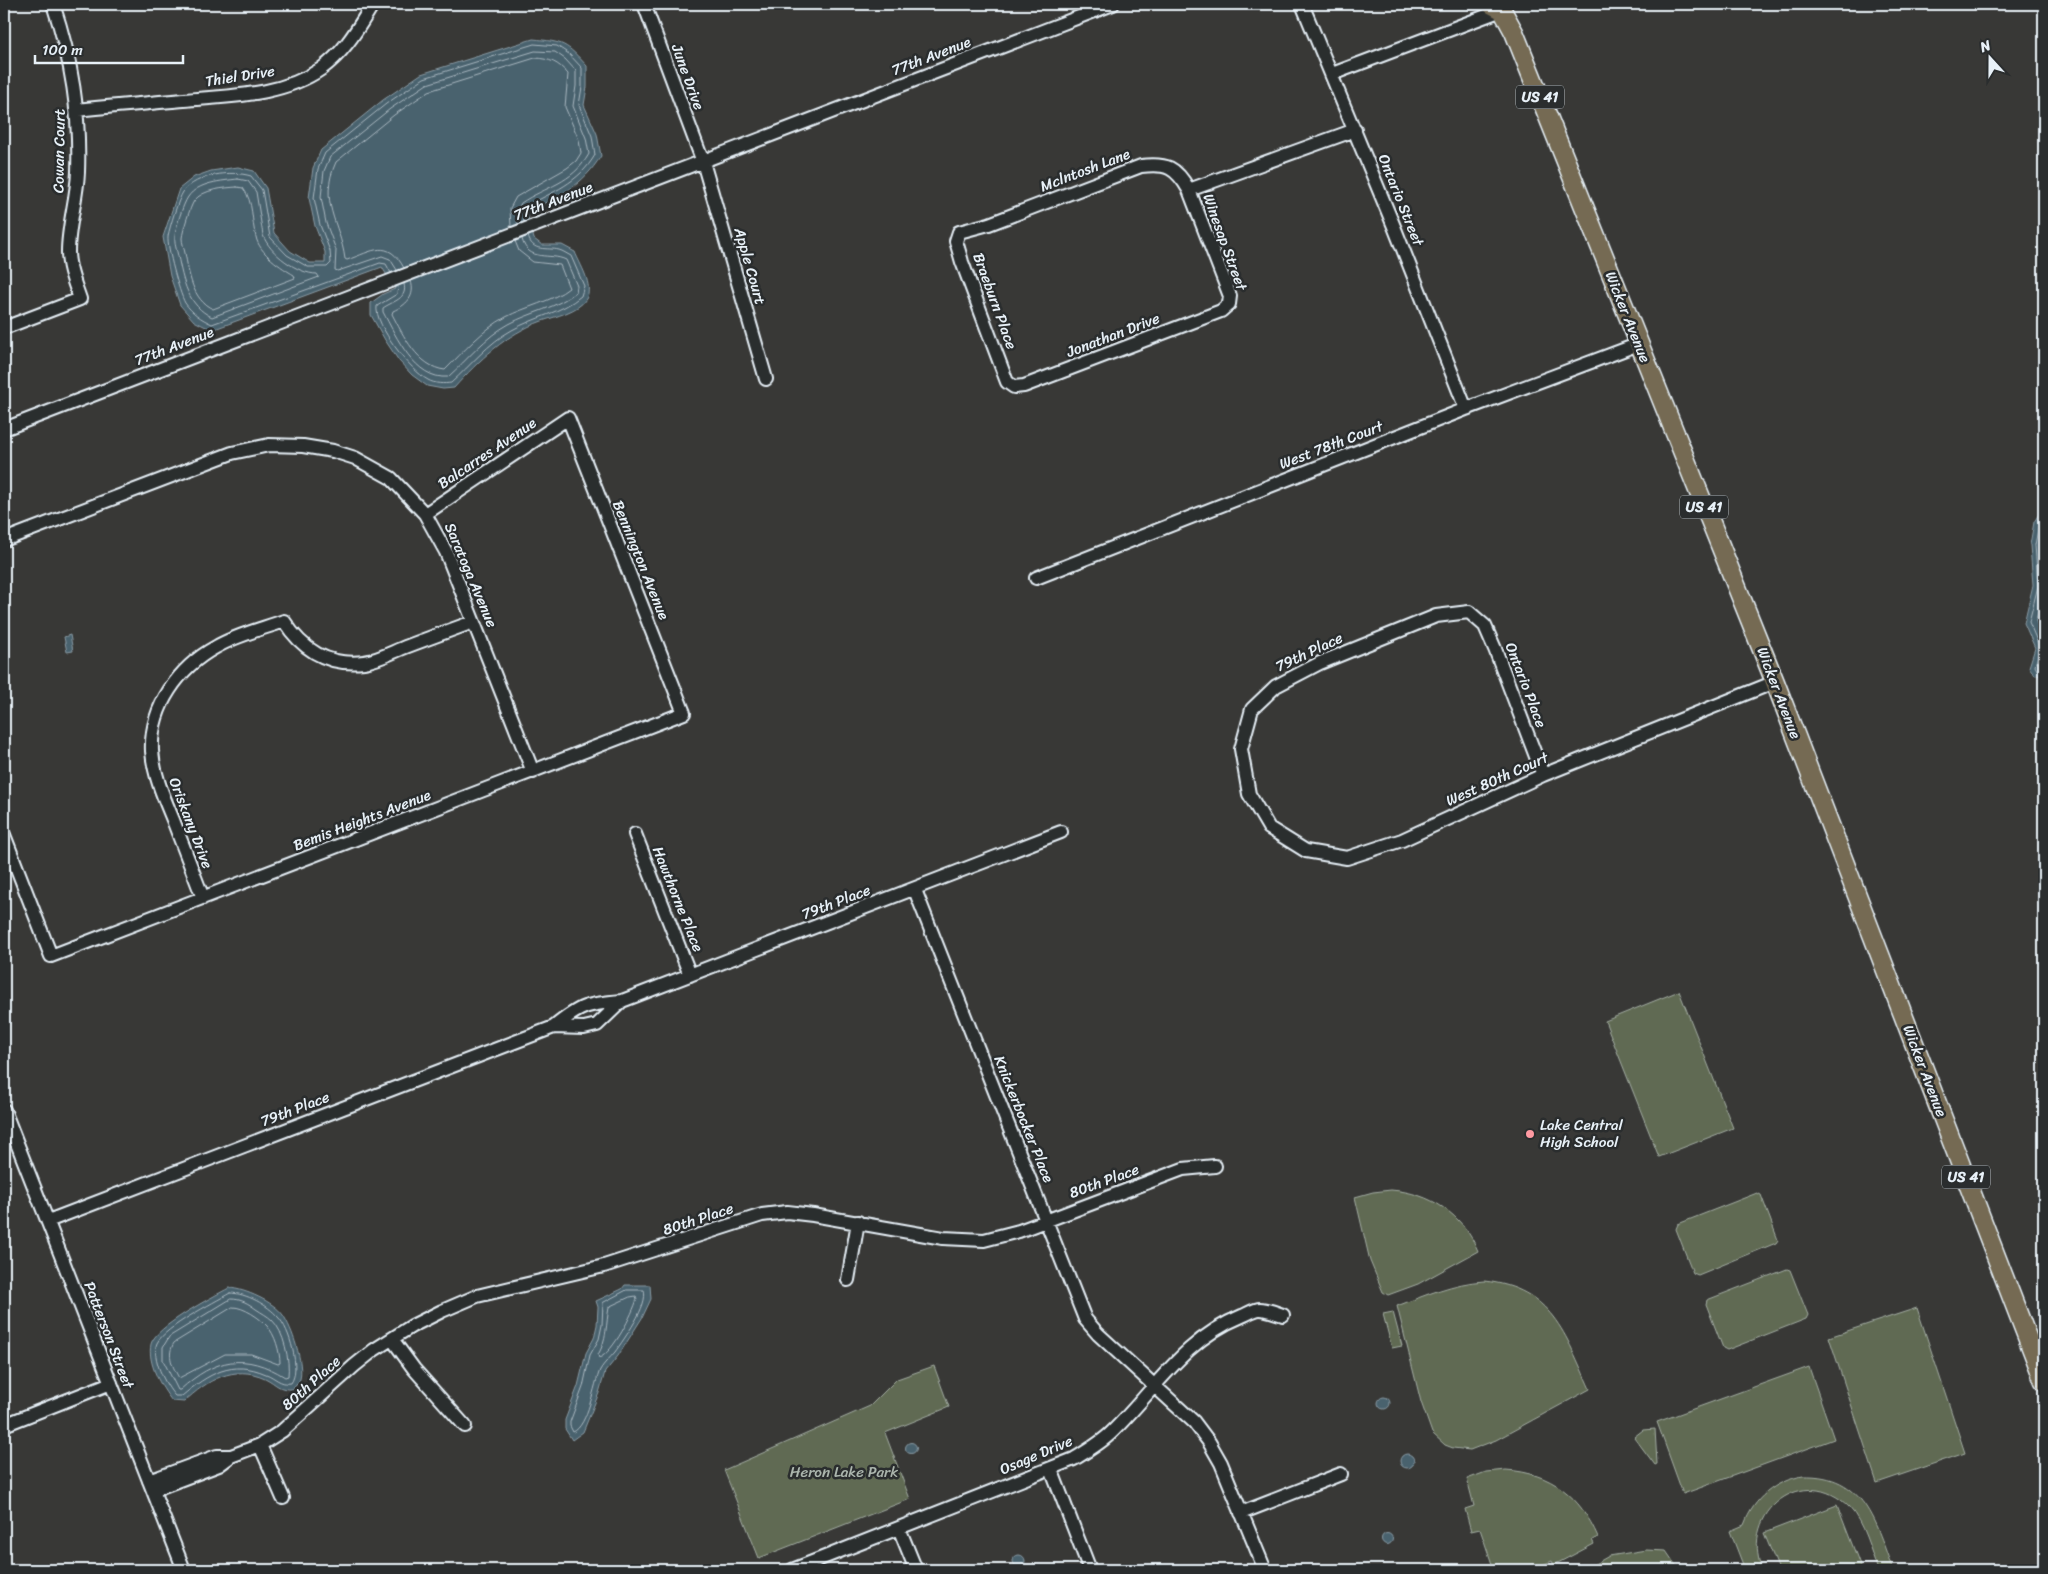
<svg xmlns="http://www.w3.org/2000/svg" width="2048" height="1574" font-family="Sriracha,sans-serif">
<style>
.green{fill:#616b52;stroke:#a4aea5}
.water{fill:#4a626e;stroke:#899ba5}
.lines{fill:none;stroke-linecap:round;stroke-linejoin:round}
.shore{stroke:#a9b8c1;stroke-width:1}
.minor-casing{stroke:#e8f1f8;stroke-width:16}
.highway-casing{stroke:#e8f1f8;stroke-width:21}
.minor{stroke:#2a2d2e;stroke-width:12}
.highway{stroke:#746b52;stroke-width:18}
.poi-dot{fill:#ff9aa2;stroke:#2a2d2e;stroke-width:2}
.labels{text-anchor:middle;stroke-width:5;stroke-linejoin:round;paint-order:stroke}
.shield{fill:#2a2d2e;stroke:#afb6bb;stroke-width:1}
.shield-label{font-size:14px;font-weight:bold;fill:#e8f1f8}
.street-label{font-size:15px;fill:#e8f1f8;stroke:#2a2d2e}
.poi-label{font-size:15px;fill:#e8f1f8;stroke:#2a2d2e;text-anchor:start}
.park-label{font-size:15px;fill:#abb5ad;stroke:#2a2d2e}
</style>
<rect width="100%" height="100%" fill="#383836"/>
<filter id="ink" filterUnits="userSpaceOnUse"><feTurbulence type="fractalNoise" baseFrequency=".02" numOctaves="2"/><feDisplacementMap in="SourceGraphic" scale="10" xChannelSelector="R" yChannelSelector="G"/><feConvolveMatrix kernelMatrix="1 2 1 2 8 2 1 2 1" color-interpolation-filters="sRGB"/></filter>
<g filter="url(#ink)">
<path class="green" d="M1679,991l54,137 -74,29 -54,-136z
M1391,1190c39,3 72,24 87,61l-60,33 -30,11 -5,-3 -13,-31 -15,-64 18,-5z
M1757,1193l4,2 17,45 -2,3 -78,32 -5,-2 -17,-44 2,-5z
M1787,1269l3,1 18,45 -2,4 -79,31 -4,-2 -17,-44 1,-4z
M1484,1281c68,7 81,53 106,108l-94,51 -26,10 -17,-2 -8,-3 -13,-12 -11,-31 -24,-96c29,-11 56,-23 87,-25z
M1917,1308l48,145 -88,30 -48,-146z
M1393,1312l9,34 -10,2 -9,-34z
M934,1366l15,41 -64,26 25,66 -151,59 -35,-88 146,-64 27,-27z
M1809,1367l25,72 -151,55 -26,-72z
M1655,1429l2,35 -2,1 -21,-28 9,-7z
M1506,1470c46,3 74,26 92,67l-6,3 2,4 -40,21 -2,-4 -22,9h-36l-14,-41 -9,2 -6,-22 9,-3 -7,-27 19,-7z
M1803,1476c62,-2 72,47 90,94h-15c-8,-20 -14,-47 -29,-63 -44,-45 -110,4 -87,63h-17l-15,-39 14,-6c10,-27 31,-44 59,-49z
M1837,1505l25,65h-83l-15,-37z
M1646,1550l20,1 13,19h-95l25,-14z"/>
<path class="water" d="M533,39c31,3 33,4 54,27v21l-3,18 13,29 4,22c-19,30 -41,41 -73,55v6l6,22 8,6h20l13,7c5,13 19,33 11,47 -7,12 -32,18 -44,22 -36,13 -63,39 -88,67l-11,1 -16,-3 -15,-11 -13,-14 -14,-21 -14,-25v-12l12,-9 12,-5 -13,-22 -170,63 -18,-9 -14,-16 -10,-29 -7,-39 16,-48 15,-12 17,-6 27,-4 16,4 12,17 8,45 16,18 20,12h15v-11l-10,-26 -6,-28 4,-30 8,-18 62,-50 38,-26z
M2044,506v168l-9,1 -6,-8 6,-19 -11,-25 9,-38 -3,-40 4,-23z
M70,635l3,16 -6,1 -3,-15z
M625,1285h25l1,14 -9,19 -24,38 -13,16 -6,21 -16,39 -11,8 -7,-11v-9l13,-34 8,-33 8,-15 3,-13 1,-18 -2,-6 26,-12z
M229,1288c16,1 45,14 54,27 9,13 21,48 17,64 -1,3 -5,7 -7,10 -15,1 -16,-5 -28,-11 -31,-14 -58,2 -81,24l-12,-1c-11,-14 -25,-38 -21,-57 4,-17 61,-47 78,-56z
M1378 1403a6 6 0 1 1 12 0a6 6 0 1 1-12 0Z
M905.5 1448a5.5 5.5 0 1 1 11 0a5.5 5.5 0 1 1-11 0Z
M1400 1461a7 7 0 1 1 14 0a7 7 0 1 1-14 0Z
M1381.5 1539a5.5 5.5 0 1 1 11 0a5.5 5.5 0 1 1-11 0Z
M1013 1561a6 6 0 1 1 12 0a6 6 0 1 1-12 0Z"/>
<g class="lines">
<path class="shore" d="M238,179l10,2 8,11 7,43c6,18 35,39 54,39l2,3 -107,40c-24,-11 -29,-36 -34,-61 -1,-5 -4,-13 -3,-19 0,-8 8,-33 13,-40 10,-15 34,-16 50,-18z
M237,187l6,1c11,14 8,33 13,49 3,16 26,31 38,38l1,3 -82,31c-21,-9 -24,-36 -28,-56 -1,-5 -3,-11 -3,-15 1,-8 8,-31 12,-37 9,-12 30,-13 43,-14z
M404,268c-16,-30 -31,-17 -57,-8l-2,-1c-5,-37 -27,-57 -9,-97l58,-47 35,-24 106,-33c15,1 23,4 33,16l-3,33 14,33 2,13 -5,8 -9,7 -51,29 -6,11 1,19
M397,270l-7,-11 -8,-3 -44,15 -3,-1 1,-20 -10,-27 -5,-26 3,-26 6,-14 60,-48 37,-25 108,-33 20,1 10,7 11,12v15l-3,20 13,32 3,16c-17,30 -43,32 -68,49l-4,8 1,13
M391,273l-5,-9 -6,-1 -168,61c-11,-5 -20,-11 -27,-21 -6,-11 -18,-55 -17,-67 2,-10 10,-36 15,-44 14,-18 48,-22 68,-16l11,14 8,47 17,18 21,12h19l4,-4 -1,-12 -10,-26 -6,-27 4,-29 7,-16 61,-49 38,-26 110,-34 23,2 12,8 13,14v19l-3,18 13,31 3,19c-16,28 -43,37 -70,52l-2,4 1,11
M411,281c5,16 -5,24 -18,30l-1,3c11,21 26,53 53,56 19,-19 37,-40 61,-53 19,-10 47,-16 63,-29l-9,-23 -27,-3 -14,-11 -4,-10
M404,284c4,15 -11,17 -21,24v4c13,24 32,68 65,65 20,-18 37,-40 61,-53 22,-12 48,-16 67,-32l1,-6 -11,-26c-16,-8 -38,3 -44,-21
M398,286l-1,8 -20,12c-3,19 34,65 51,74 7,4 16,4 23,3 20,-18 37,-40 61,-53 23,-13 49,-17 69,-34l3,-10 -13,-30c-4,-2 -8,-5 -12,-6 -12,-3 -27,3 -31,-14
M2044,515l-5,9 -4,21 3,41 -9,36 11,26 -5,18 2,4 7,-1
M2044,530l-2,16 2,40 -8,35 8,20
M627,1290h17c5,15 -20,49 -29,62 -5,6 -11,11 -15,18 -6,14 -12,56 -27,62l-3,-6v-4l13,-35 7,-32 9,-16 3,-14 1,-22z
M230,1293c16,0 38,12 48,24 12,12 23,53 13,66 -11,2 -16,-6 -25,-9 -34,-15 -58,0 -84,22h-7c-10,-11 -24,-39 -18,-53 8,-16 56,-40 73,-50z
M630,1297l6,-1 1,3c-4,14 -24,54 -38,59l-1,-3c9,-16 8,-30 11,-48z
M231,1299c10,0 17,4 25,10 6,4 12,7 16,11 12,11 18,41 16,56l-3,1c-40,-25 -70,-19 -105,13h-2l-15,-30v-13l6,-10z
M233,1307c11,0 27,11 34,19 8,8 13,26 13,37l-2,1 -27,-10h-26l-46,24c-6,-11 -13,-23 -5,-35z"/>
<defs>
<path id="minor" d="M644,4l59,158 63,217
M1302,4l93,225 71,180
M1332,74l170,-64
M77,110c36,-4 72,-7 107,-10 45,-4 98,-4 137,-31 24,-17 37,-41 52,-65
M1189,190l41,106 -1,8 -8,7 -197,75 -10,1 -7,-5 -45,-120 -6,-21 3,-9 30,-8 152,-58c26,-3 35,1 48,24l166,-60
M4,328l76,-29c-5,-15 -12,-31 -12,-47 0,-27 9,-53 10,-80 2,-59 -6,-111 -25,-168
M4,429l1109,-425
M4,540l228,-87 37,-8 34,1 30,5 22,7 36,20 34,36 21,38 87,220
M1036,578l430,-169 173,-65
M1543,775l-48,-126 -10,-23 -16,-14 -33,4 -116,47 -44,23 -24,23 -11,40 8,45 20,34 37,23 41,7 55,-18 141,-65 232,-93
M635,834l55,141
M4,835l47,121 633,-243 -116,-295 -143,96
M915,890l170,429 13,15 96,88 15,20 12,21 44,107
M203,898c-10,-26 -20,-52 -30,-78 -9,-22 -19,-44 -21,-69 -2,-44 27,-84 64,-104 20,-12 46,-18 68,-26 19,30 44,45 80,41 15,-2 30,-11 44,-16 21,-8 43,-16 65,-24
M554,1027l30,1 13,-3 25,-24
M4,1110l180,460
M48,1221l506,-194c27,-22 33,-23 68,-26l439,-169
M848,1280l10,-58
M392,1339l22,30 51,57
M2032,1348l12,-4
M4,1425l107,-42
M260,1445l23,53
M1051,1469l39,101
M149,1481l68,-25h14
M153,1490l66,-25 12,-9 29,-11 22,-14 72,-65 20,-16 38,-24 30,-15 35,-15 127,-30 158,-51 25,-3 26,3 130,23 41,2 35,-9 164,-62 32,-3
M1241,1513l100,-39
M899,1528l17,42
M792,1570l282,-111c13,-8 27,-16 38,-27 44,-43 71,-92 130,-116 5,-2 13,-7 18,-7 7,0 16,4 23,6"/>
<path id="highway" d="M1491,4l11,6 12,22 261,650 269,699"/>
</defs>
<use href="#minor" class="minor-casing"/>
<use href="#highway" class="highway-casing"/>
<use href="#minor" class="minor"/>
<use href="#highway" class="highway"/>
</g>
</g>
<circle class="poi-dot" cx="1530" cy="1134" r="5"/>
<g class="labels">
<g class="shield">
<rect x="1516" y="85.5" width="48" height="23" rx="4"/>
<rect x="1680" y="495.5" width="48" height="23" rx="4"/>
<rect x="1942" y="1165.5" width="48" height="23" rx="4"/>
</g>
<g class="shield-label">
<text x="1540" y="102">US 41</text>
<text x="1704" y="512">US 41</text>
<text x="1966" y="1182">US 41</text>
</g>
<g class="street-label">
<text transform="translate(931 56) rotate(-21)" y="5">77th Avenue</text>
<text transform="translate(240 76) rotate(-9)" y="5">Thiel Drive</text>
<text transform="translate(688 77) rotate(70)" y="5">June Drive</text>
<text transform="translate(59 151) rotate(-89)" y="5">Cowan Court</text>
<text transform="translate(1085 170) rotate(-21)" y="5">Mclntosh Lane</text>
<text transform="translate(1401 200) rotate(68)" y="5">Ontario Street</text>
<text transform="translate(553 201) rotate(-21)" y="5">77th Avenue</text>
<text transform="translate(1225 242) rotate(70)" y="5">Winesap Street</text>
<text transform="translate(750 266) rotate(74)" y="5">Apple Court</text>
<text transform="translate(995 301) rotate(70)" y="5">Braeburn Place</text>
<text transform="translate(1628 317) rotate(68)" y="5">Wicker Avenue</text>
<text transform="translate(1113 335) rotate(-21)" y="5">Jonathan Drive</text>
<text transform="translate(174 346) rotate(-21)" y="5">77th Avenue</text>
<text transform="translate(1331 445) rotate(-21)" y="5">West 78th Court</text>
<text transform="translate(487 453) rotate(-34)" y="5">Balcarres Avenue</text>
<text transform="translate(641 560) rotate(68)" y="5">Bennington Avenue</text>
<text transform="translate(471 575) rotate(67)" y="5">Saratoga Avenue</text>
<text transform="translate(1309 652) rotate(-25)" y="5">79th Place</text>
<text transform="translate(1526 685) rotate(69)" y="5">Ontario Place</text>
<text transform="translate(1779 693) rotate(69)" y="5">Wicker Avenue</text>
<text transform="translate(1497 779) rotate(-24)" y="5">West 80th Court</text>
<text transform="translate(362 820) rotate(-21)" y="5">Bemis Heights Avenue</text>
<text transform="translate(191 823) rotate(69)" y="5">Oriskany Drive</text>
<text transform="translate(678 899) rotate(68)" y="5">Hawthorne Place</text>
<text transform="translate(836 902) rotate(-21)" y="5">79th Place</text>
<text transform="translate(1925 1071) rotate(69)" y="5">Wicker Avenue</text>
<text transform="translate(295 1109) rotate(-21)" y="5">79th Place</text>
<text transform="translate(1024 1119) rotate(68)" y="5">Knickerbocker Place</text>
<text transform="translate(1104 1181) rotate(-20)" y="5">80th Place</text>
<text transform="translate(698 1219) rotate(-18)" y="5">80th Place</text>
<text transform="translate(109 1335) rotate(69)" y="5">Patterson Street</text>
<text transform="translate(311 1383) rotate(-42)" y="5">80th Place</text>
<text transform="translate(1036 1455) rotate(-23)" y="5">Osage Drive</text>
</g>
<g class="poi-label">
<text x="1540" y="1130">Lake Central<tspan x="1540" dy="17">High School</tspan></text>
</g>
<g class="park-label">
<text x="844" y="1477">Heron Lake Park</text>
</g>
</g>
<rect width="2048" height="1574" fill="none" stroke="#2a2d2e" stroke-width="20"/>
<rect x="10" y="10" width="2028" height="1554" fill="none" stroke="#e8f1f8" stroke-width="2" filter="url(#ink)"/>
<g transform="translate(1990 58) rotate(339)" stroke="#2a2d2e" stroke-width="4" paint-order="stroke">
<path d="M0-4L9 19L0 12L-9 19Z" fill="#e8f1f8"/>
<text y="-8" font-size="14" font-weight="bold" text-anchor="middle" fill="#e8f1f8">N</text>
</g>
<path d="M35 55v8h148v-8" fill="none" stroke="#e8f1f8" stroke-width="2.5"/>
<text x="42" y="55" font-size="15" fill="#e8f1f8" stroke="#2a2d2e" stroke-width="4" paint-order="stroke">100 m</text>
</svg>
